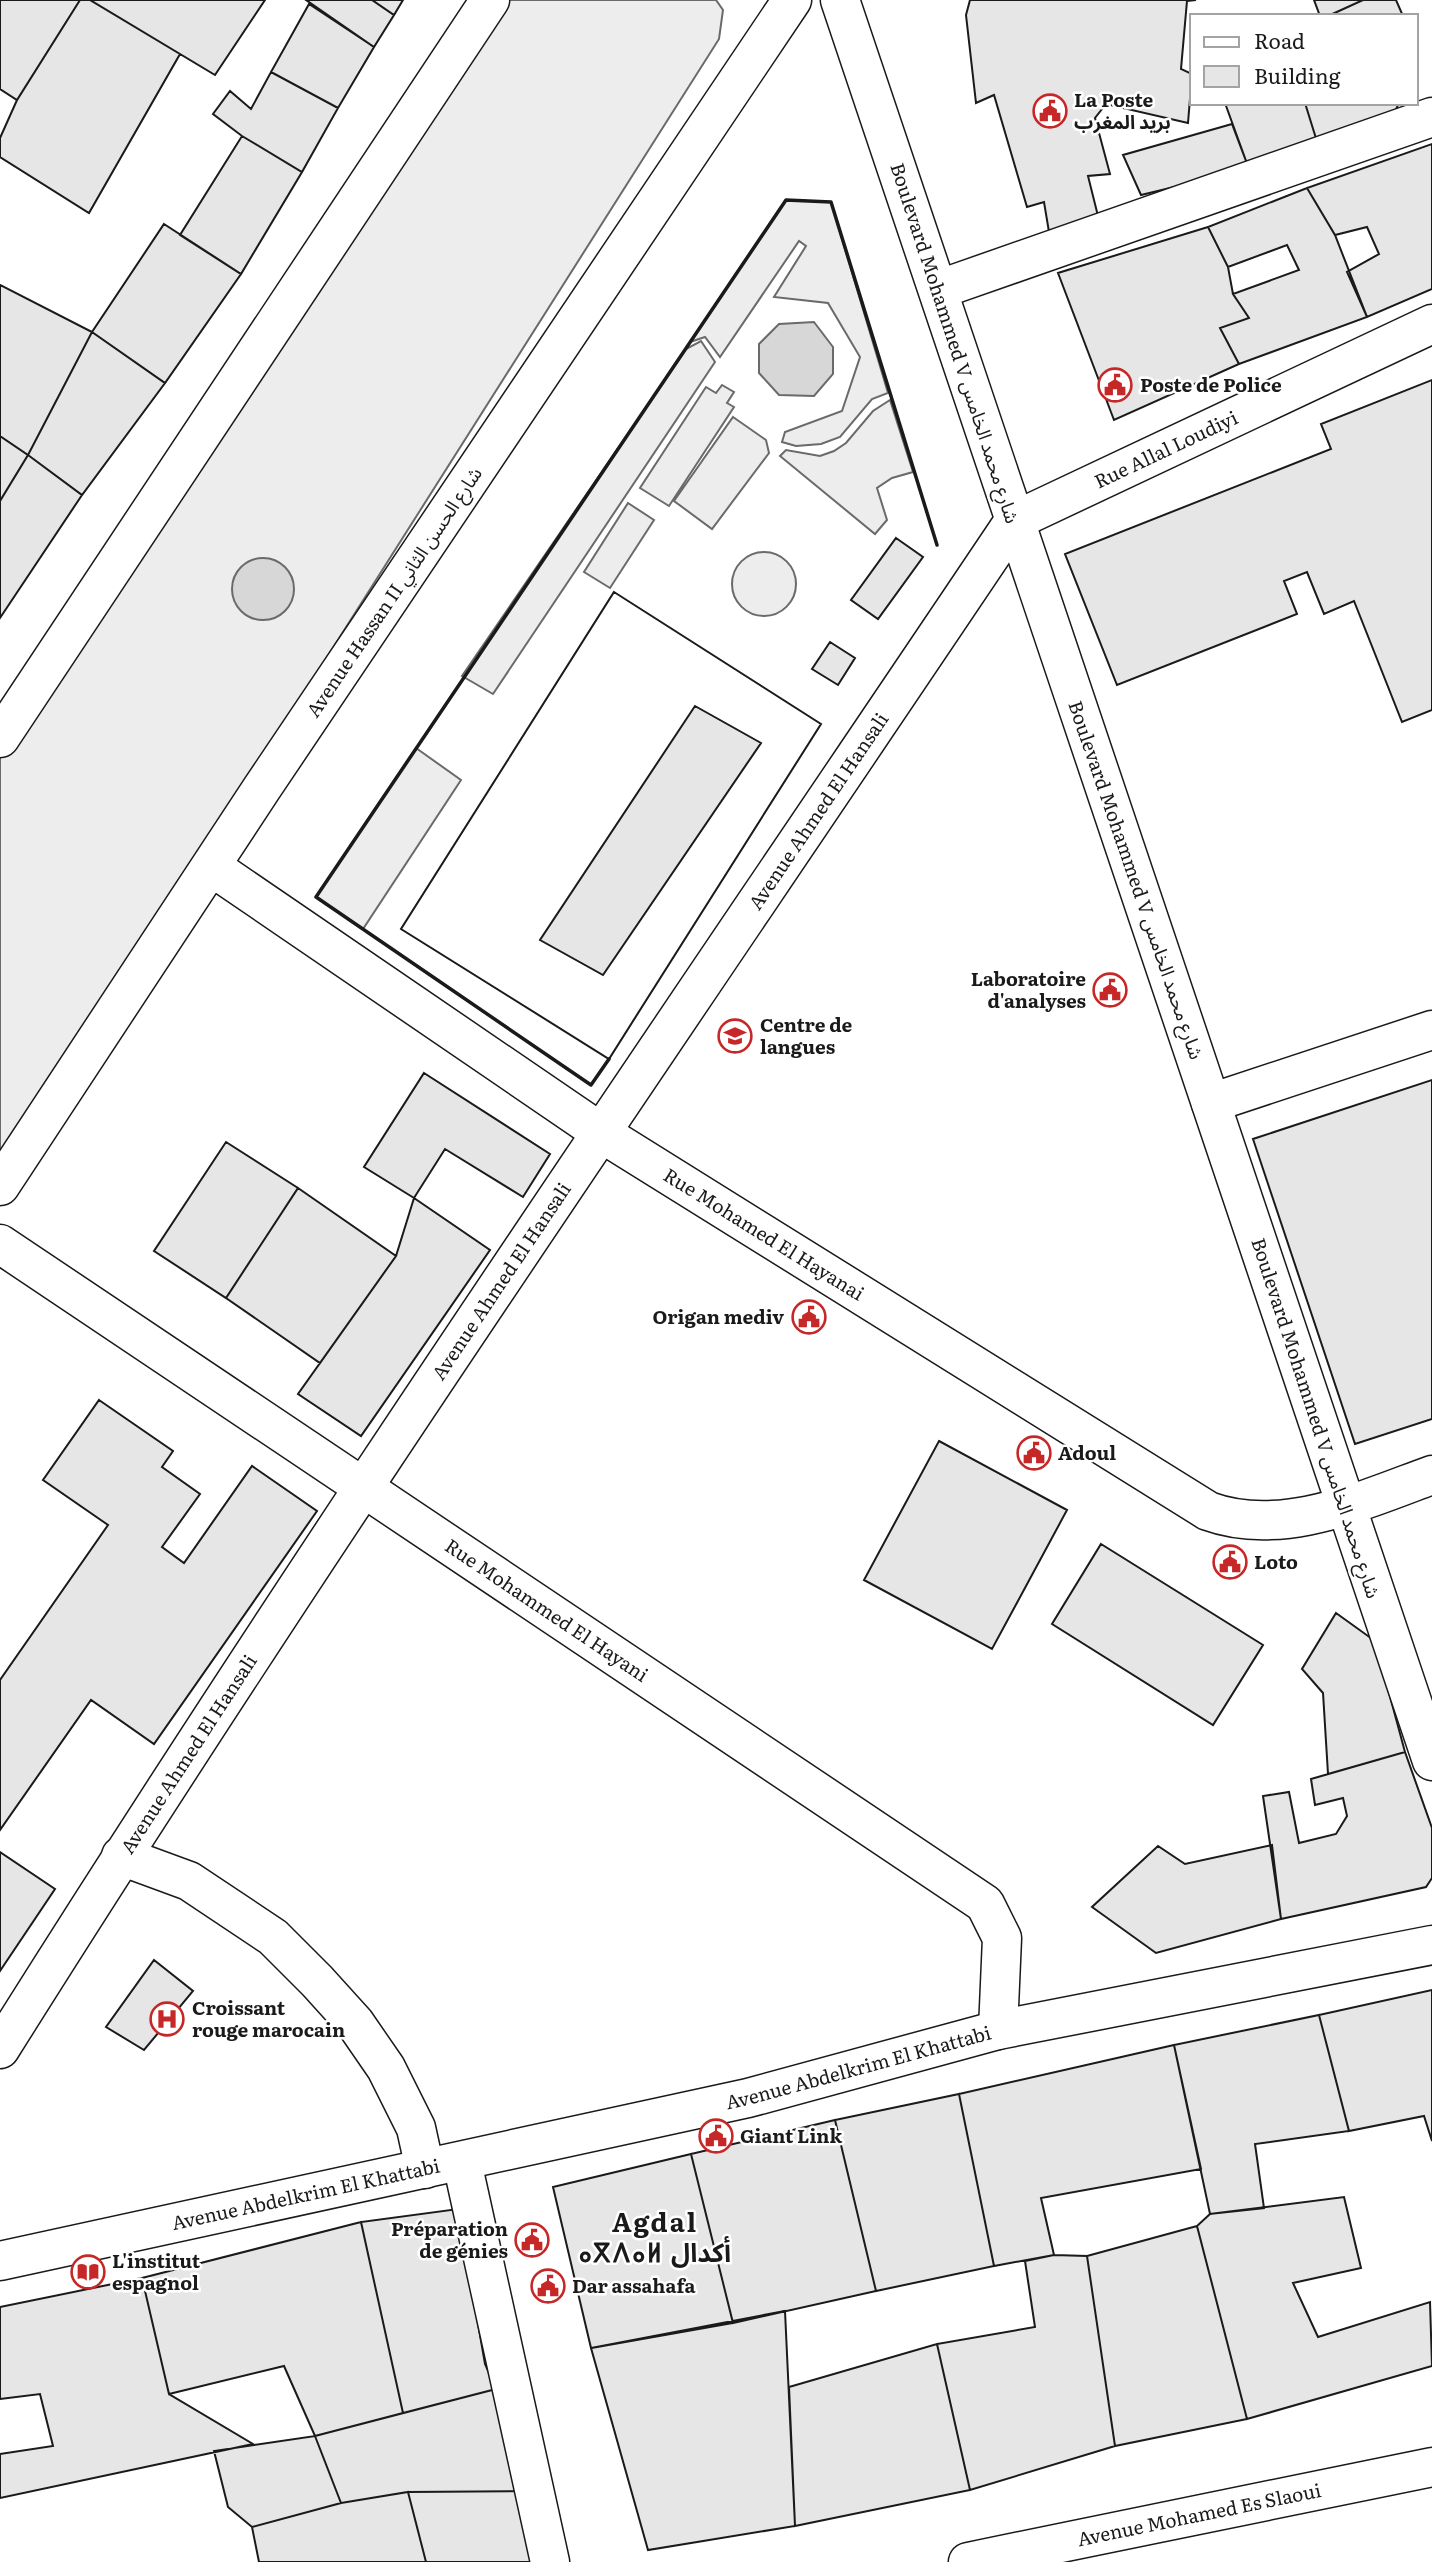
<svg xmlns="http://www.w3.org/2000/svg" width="1432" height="2562" font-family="Literata,'Noto Sans Arabic','Noto Sans Tifinagh',serif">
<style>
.built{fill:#ededed;stroke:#6a6a6a;stroke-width:2}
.water{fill:#d7d7d7;stroke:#6a6a6a;stroke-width:2}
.building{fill:#e6e6e6;stroke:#1a1a1a;stroke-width:2;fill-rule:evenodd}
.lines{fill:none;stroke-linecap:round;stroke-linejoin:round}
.minor-casing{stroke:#1a1a1a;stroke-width:41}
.major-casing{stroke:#1a1a1a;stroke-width:41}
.minor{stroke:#fff;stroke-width:38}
.major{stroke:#fff;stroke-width:38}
.wall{stroke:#1a1a1a;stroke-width:3.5}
.labels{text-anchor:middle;stroke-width:5;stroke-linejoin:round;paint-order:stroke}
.poi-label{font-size:19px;font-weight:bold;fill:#1a1a1a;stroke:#fff;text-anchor:start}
.street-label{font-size:19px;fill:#1a1a1a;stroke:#fff}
.district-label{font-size:26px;font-weight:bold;letter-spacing:2px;fill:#1a1a1a;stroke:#fff}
</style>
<rect width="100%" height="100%" fill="#fff"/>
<path class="built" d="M497,0h219l7,10 -4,29 -719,1134v-434z
M786,200l45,2 57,191 -16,6 -32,38 -19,7 -25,2 -14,-4 3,-10 57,-21 18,-54 -32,-54 -54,-6 32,-51 -7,-5 -79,116 -15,-20 -15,5z
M701,341l14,21 -222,332 -31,-18 224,-327z
M722,385l12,7 -7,11 7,4 -65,99 -29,-18 66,-101 10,6z
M890,400l23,72 -21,6 -15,10 10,32 -12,14 -95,-78 6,-6 34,6 14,-5 12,-8 27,-32z
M733,417l33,23 3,13 -57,76 -38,-28z
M628,503l26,17 -44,68 -26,-16z
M732 584a32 32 0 1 1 64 0a32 32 0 1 1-64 0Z
M416,748l45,32 -98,149 -47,-32z"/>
<path class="water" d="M814,322l19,25v27l-19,22 -35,-1 -20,-22v-29l20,-20z
M232 589a31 31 0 1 1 62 0a31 31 0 1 1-62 0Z"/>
<path class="building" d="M0,0h80l-63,100 -17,-11z
M80,0h10l90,54 -91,159 -89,-56v-19l17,-38z
M90,0h175l-50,75z
M306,0h66l22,15 -20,32z
M372,0h31l-9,15z
M970,0h226l-9,1 -6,68 11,5 -4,49 -82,-19 -11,14 15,56 -22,2 10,40 -49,16 -5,-30 -17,5 -33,-112 -18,8 -10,-88z
M1314,0h49l-35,16h-8z
M1363,0h33l7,16h-75z
M309,4l65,43 -36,61 -67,-36z
M271,72l67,36 -36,64 -60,-36 -29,-22 17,-23 21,18z
M1225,103h80l14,45 -70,21z
M1305,103h94l-7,15 -73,30z
M1232,124l17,45 -108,26 -18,-40z
M242,136l60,36 -61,102 -61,-39z
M1432,144v145l-65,28 -20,-45 32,-18 -12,-27 -32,8 -28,-47z
M1307,188l28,47 32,82 -128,47 -19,-36 29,-10 -16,-24 66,-24 -12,-25 -59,22 -20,-40z
M164,224l77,50 -76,109 -73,-51z
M1208,227l20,40 5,27 16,24 -29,10 19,36 -125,56 -56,-147z
M0,285l92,47 -64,123 -28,-19z
M92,332l73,51 -83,112 -54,-40z
M1432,380v330l-30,12 -48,-121 -30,13 -17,-42 -23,9 13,33 -180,71 -52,-131 266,-105 -10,-25z
M0,436l28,19 -28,46z
M28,455l54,40 -82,123v-117z
M896,538l27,19 -45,62 -27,-19z
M614,592l207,132 -212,335 -208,-130zM695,706l66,37 -158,232 -63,-35z
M614,592l207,132 -212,335 -208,-130z
M830,642l25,16 -17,27 -26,-16z
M424,1073l126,81 -27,43 -78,-48 -31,49 -50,-31z
M1432,1080v339l-77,25 -102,-305z
M226,1142l72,46 -72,110 -72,-47z
M298,1188l98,68 -76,107 -94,-65z
M414,1198l76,52 -129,186 -63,-42 98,-138z
M99,1400l74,51 -11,16 38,27 -38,53 22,16 68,-97 65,45 -163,233 -63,-44 -91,130v-150l108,-155 -65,-45z
M939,1441l128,69 -75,139 -128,-69z
M1101,1544l162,101 -50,80 -161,-101z
M1336,1613l39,28 30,111 -77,22 -5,-81 -21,-24z
M1405,1752l27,76v50l-6,9 -145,32 -18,-123 26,-4 10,51 37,-9 11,-18 -4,-18 -28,7 -4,-26z
M1272,1845l9,74 -125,34 -64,-46 66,-61 27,18z
M0,1852l55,37 -55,82z
M154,1960l39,31 -49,59 -38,-23z
M1432,1990v151l-8,-25 -75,15 -30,-116z
M1319,2015l30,116 -94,13 9,64 -54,6 -36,-169z
M1174,2045l27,124 -160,29 13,57 -60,11 -35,-172z
M959,2094l35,172 -118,25 -41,-171z
M835,2120l41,171 -143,32 -42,-169z
M691,2154l42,169 -142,25 -38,-161z
M1344,2197l17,71 -68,15 25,54 112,-35 2,64 -185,53 -50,-193 13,-12z
M458,2209l27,155 11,25 -93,24 -42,-191z
M361,2222l42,191 -88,23 -31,-70 -115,28 -27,-116z
M1197,2226l50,193 -132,27 -28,-190z
M1054,2255l33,1 28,190 -145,44 -33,-146 98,-17 -10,-66z
M142,2278l27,116 84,50 -253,54v-44l53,-8 -13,-52 -40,5v-92z
M785,2311l10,215 -147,24 -57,-202z
M937,2344l33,146 -175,36 -6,-139z
M496,2389l29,102 -117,1 -67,11 -26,-67z
M315,2436l26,67 -89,24 -24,-20 -14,-56z
M525,2491l11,71h-110l-18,-70z
M408,2492l18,70h-167l-7,-35 89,-24z"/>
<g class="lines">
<defs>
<g id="minor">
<path d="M840,0l592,1761"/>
<path d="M940,289l492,-172"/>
<path id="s1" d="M1014,521l418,-197"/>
<path id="s2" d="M212,867l391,267 605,377c74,27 155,-11 224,-36"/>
<path d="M1211,1103l221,-73"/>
<path id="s3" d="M0,1244l985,660 17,34 -4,92"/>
<path d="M121,1856l68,25 84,56 44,44 38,42 31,45 30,60 9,41"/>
<path id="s4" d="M0,2049c325,-518 673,-1020 1014,-1528"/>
<path d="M462,2162l88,400"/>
<path id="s5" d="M0,2261l748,-163 250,-68 434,-85"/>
<path id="s6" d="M968,2562l464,-95"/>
</g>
<path id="major" d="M0,738l490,-738
M0,1186l262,-398 530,-788"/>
</defs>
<use href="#minor" class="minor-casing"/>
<use href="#major" class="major-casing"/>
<use href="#minor" class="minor"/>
<use href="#major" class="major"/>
<path class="wall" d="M609,1059l-18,26 -275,-188 470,-697 45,2 106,343"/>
</g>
<defs>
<symbol id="civic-ring" viewBox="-11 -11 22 22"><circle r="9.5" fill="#fff" stroke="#c62828" stroke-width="1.5"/><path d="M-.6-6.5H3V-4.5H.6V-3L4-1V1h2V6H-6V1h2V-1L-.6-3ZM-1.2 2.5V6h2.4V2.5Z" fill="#c62828"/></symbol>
<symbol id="school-ring" viewBox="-11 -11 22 22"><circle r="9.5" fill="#fff" stroke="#c62828" stroke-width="1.5"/><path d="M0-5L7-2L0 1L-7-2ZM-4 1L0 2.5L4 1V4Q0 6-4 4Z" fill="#c62828"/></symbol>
<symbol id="hospital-ring" viewBox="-11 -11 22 22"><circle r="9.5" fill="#fff" stroke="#c62828" stroke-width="1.5"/><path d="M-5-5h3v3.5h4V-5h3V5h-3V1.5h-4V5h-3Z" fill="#c62828"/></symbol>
<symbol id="library-ring" viewBox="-11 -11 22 22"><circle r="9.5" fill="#fff" stroke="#c62828" stroke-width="1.5"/><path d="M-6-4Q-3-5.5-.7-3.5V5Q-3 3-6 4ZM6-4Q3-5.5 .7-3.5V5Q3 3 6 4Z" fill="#c62828"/></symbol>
</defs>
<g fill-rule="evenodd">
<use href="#civic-ring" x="1031" y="92" width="38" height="38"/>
<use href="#civic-ring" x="1096" y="366" width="38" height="38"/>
<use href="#civic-ring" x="1091" y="971" width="38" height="38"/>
<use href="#school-ring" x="716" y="1017" width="38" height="38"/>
<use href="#civic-ring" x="790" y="1298" width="38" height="38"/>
<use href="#civic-ring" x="1015" y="1434" width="38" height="38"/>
<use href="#civic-ring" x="1211" y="1543" width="38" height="38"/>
<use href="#hospital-ring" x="148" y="2000" width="38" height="38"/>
<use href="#civic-ring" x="697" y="2117" width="38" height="38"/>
<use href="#civic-ring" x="513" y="2221" width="38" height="38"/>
<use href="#library-ring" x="69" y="2253" width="38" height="38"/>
<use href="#civic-ring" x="529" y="2267" width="38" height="38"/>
</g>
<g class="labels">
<g class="poi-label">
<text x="1074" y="107">La Poste<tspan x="1074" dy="22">بريد المغرب</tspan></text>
<text x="1140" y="392">Poste de Police</text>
<text x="1086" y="986" text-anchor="end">Laboratoire<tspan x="1086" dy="22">d'analyses</tspan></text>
<text x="760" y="1032">Centre de<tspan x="760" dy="22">langues</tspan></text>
<text x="784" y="1324" text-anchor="end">Origan mediv</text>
<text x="1058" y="1460">Adoul</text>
<text x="1254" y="1569">Loto</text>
<text x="192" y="2015">Croissant<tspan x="192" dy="22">rouge marocain</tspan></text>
<text x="740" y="2143">Giant Link</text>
<text x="508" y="2236" text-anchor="end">Préparation<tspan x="508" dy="22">de génies</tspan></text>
<text x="112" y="2268">L'institut<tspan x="112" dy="22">espagnol</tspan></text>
<text x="572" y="2293">Dar assahafa</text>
</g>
<g class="street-label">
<text transform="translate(955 343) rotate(72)" y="7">Boulevard Mohammed V شارع محمد الخامس</text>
<text dy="7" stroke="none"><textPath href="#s1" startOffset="168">Rue Allal Loudiyi</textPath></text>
<text transform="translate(394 592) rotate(-56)" y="7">Avenue Hassan II شارع الحسن الثاني</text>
<text dy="7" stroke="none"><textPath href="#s4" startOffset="1484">Avenue Ahmed El Hansali</textPath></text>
<text transform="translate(1136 880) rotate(71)" y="7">Boulevard Mohammed V شارع محمد الخامس</text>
<text dy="7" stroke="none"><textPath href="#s2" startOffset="663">Rue Mohamed El Hayanai</textPath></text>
<text dy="7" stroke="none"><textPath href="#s4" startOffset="917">Avenue Ahmed El Hansali</textPath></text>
<text transform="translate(1316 1418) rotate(72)" y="7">Boulevard Mohammed V شارع محمد الخامس</text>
<text dy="7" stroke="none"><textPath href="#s3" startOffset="658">Rue Mohammed El Hayani</textPath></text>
<text dy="7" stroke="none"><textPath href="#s4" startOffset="350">Avenue Ahmed El Hansali</textPath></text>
<text dy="7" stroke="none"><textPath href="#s5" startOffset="880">Avenue Abdelkrim El Khattabi</textPath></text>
<text dy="7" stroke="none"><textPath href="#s5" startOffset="313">Avenue Abdelkrim El Khattabi</textPath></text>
<text dy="7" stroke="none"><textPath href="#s6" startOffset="236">Avenue Mohamed Es Slaoui</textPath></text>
</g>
<g class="district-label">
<text x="655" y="2232">Agdal<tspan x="655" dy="30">ⴰⴳⴷⴰⵍ أكدال</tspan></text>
</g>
</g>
<rect x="1190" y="14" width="228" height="91" fill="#ffffff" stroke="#a3a3a3" stroke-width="2"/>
<rect x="1204" y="37" width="35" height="10" fill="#ffffff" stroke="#a3a3a3" stroke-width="2"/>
<text x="1254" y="49" font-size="21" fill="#1a1a1a">Road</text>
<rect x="1204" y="66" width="35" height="21" fill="#e6e6e6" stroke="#a3a3a3" stroke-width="2"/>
<text x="1254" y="84" font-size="21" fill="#1a1a1a">Building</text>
</svg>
